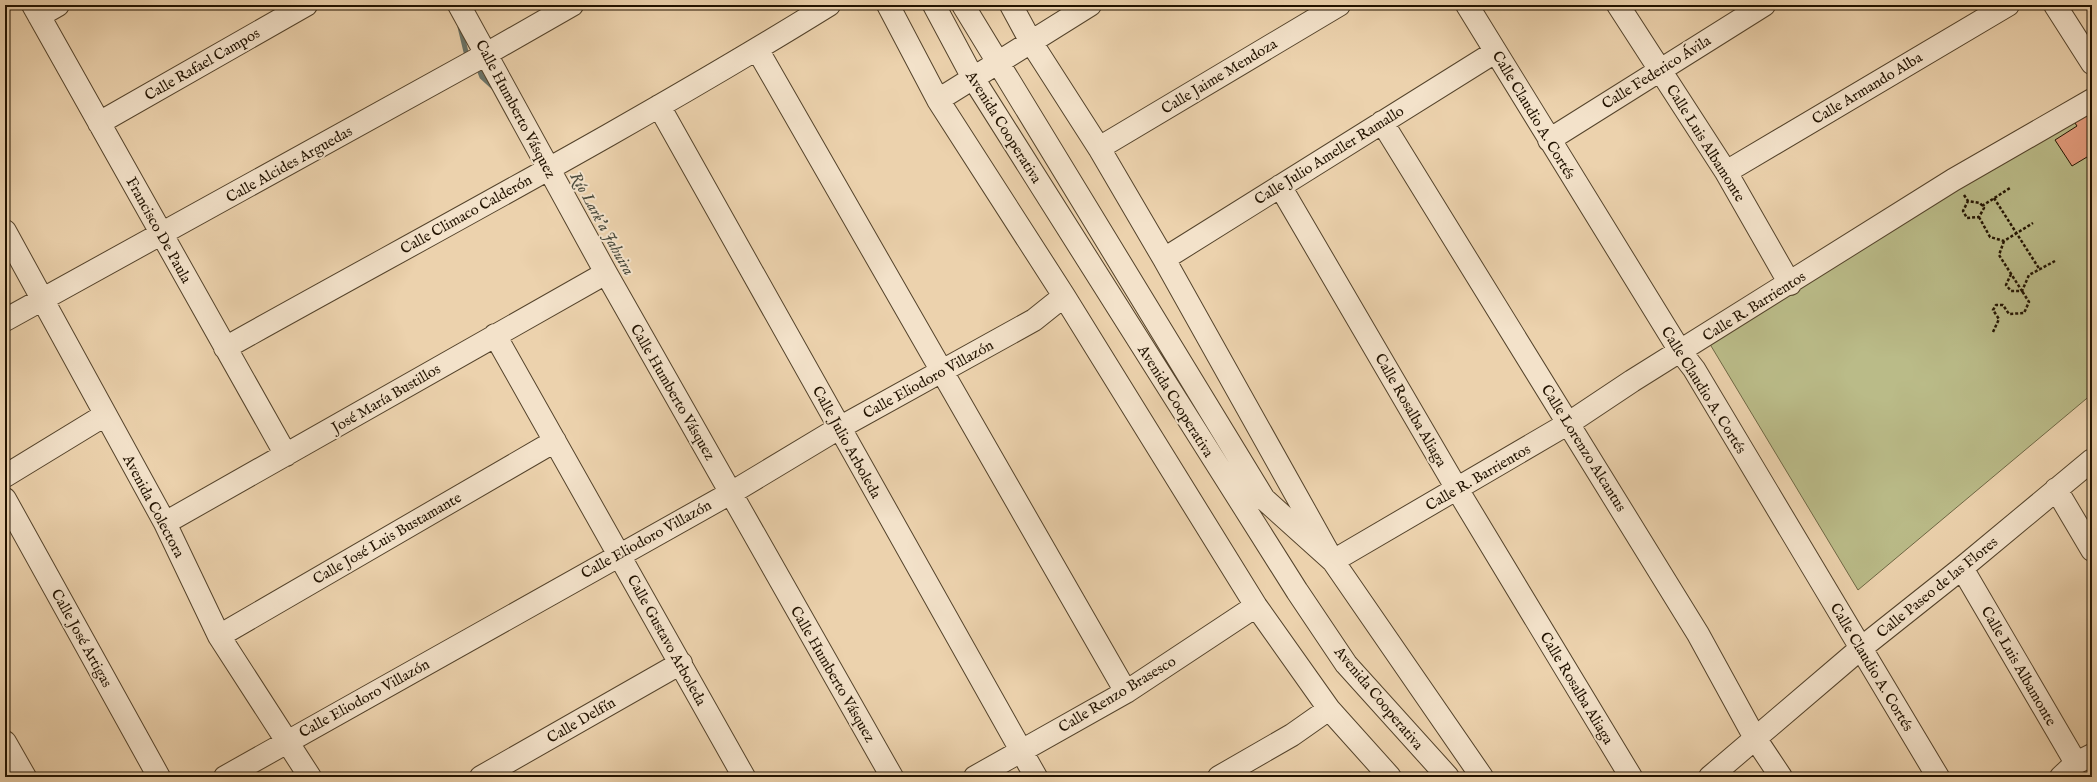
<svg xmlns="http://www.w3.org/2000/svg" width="2097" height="782" font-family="'IM FELL English',serif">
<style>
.green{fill:#babb88;stroke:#6e6744}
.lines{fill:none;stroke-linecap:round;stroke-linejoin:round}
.stream{stroke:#6a756a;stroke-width:5}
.building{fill:#e39b7c;stroke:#221300}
.minor-casing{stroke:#54432b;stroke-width:24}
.path{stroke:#221300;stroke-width:2.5;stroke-dasharray:3 2;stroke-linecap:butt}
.minor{stroke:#f3e2ca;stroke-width:22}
.labels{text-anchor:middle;stroke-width:4;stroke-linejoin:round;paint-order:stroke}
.street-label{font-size:15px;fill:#221300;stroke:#f3e2ca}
.water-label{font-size:16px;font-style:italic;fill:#4c4c3e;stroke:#f3e2ca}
</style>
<rect width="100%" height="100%" fill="#ecd2ad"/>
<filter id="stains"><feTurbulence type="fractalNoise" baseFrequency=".005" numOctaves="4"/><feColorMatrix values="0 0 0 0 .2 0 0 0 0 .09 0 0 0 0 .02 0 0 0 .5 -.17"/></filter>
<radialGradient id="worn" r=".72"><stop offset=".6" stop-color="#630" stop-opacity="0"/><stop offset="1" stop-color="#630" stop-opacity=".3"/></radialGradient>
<path class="green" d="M2092,90v304l-234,196 -156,-259z"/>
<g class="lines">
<path class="stream" d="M460,27l6,25 5,5
M477,64l5,13 12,11"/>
</g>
<path class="building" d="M2087,111l5,6v37l-20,12 -17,-26 22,-14 -4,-6z"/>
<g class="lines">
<defs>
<path id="minor" d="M33,5l253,450
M459,5l147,268 286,504
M888,5l50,95 126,196 192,310 73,103 61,68
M934,5l39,73 324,513 49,73 102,113
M963,5l301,494 69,62 236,-138 63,-42 321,-201 139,-80
M1011,5l20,37 68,106 65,111 169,302 149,216
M1467,5l213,346 14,18 244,408
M1618,5l108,167 64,112
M2055,5l37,58
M39,16l19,-11
M757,49l369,643
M938,100l152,-95
M659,106l377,671
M1382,122l316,512 57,104 26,39
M99,123l207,-118
M1549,140l215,-135
M1099,148l240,-143
M1726,172l282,-167
M1280,186l177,303 174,288
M5,231l160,292 54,113 91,141
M1164,259l331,-207
M5,320l469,-259 98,-56
M495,335l249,442
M225,348c202,-113 407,-221 604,-343
M5,476l100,-61
M2056,489l36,61
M5,499l154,278
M165,523l441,-250
M1962,568l114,195
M219,636l336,-195
M5,742l20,35
M225,777l511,-287 103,-62 195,-108 30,-24
M481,777l200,-114
M975,777l151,-85 130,-86
M1219,777l73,-42 37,-26
M1710,777l150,-128 102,-81 130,-108
M2061,777l15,-14 16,-8"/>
</defs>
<use href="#minor" class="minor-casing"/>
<path class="path" d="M1964,195l4,6 12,2 4,5 -5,9 -12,1 -4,-7 5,-10
M1994,198l46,72
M1982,206l28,-18
M1979,217l11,20 14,4 29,-18
M2004,241l-5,14 23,36
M2011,274l-5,11 5,6h11l7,-16 26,-14
M1993,332l6,-13 -6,-9 3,-5h7l6,9 15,-1 5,-11 -7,-11"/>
<use href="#minor" class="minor"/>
</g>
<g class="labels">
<g class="street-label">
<text transform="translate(202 64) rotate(-30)" y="5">Calle Rafael Campos</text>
<text transform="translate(1656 72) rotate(-32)" y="5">Calle Federico Ávila</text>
<text transform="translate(1219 76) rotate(-31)" y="5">Calle Jaime Mendoza</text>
<text transform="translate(1867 88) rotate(-31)" y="5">Calle Armando Alba</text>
<text transform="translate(516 109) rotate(62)" y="5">Calle Humberto Vásquez</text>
<text transform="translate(1534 115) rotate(59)" y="5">Calle Claudio A. Cortés</text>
<text transform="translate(1004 127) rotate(58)" y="5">Avenida Cooperativa</text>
<text transform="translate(1706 143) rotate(58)" y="5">Calle Luis Albamonte</text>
<text transform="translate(1329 155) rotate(-32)" y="5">Calle Julio Ameller Ramallo</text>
<text transform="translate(289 164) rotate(-29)" y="5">Calle Alcides Arguedas</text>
<text transform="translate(466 214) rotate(-29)" y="5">Calle Climaco Calderón</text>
<text transform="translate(159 230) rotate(61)" y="5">Francisco De Paula</text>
<text transform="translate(1754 306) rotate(-32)" y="5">Calle R. Barrientos</text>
<text transform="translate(928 379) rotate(-29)" y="5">Calle Eliodoro Villazón</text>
<text transform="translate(1704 390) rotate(58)" y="5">Calle Claudio A. Cortés</text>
<text transform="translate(673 392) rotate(60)" y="5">Calle Humberto Vásquez</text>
<text transform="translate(386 398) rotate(-30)" y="5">José María Bustillos</text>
<text transform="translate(1176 401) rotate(58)" y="5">Avenida Cooperativa</text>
<text transform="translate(1411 410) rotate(60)" y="5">Calle Rosalba Aliaga</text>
<text transform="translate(847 442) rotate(61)" y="5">Calle Julio Arboleda</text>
<text transform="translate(1584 448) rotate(58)" y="5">Calle Lorenzo Alcantus</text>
<text transform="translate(1478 477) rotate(-30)" y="5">Calle R. Barrientos</text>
<text transform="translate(154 506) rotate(62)" y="5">Avenida Colectora</text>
<text transform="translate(387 538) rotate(-30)" y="5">Calle José Luis Bustamante</text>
<text transform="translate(646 539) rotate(-29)" y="5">Calle Eliodoro Villazón</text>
<text transform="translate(1937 587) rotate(-39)" y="5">Calle Paseo de las Flores</text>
<text transform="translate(82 638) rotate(61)" y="5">Calle José Artigas</text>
<text transform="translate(667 640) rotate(61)" y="5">Calle Gustavo Arboleda</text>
<text transform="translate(2019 666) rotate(60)" y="5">Calle Luis Albamonte</text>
<text transform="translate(1872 667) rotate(59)" y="5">Calle Claudio A. Cortés</text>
<text transform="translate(833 674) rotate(60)" y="5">Calle Humberto Vásquez</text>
<text transform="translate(1577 688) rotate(59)" y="5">Calle Rosalba Aliaga</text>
<text transform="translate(1117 694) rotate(-31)" y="5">Calle Renzo Brasesco</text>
<text transform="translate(364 698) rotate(-29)" y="5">Calle Eliodoro Villazón</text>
<text transform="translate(1379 698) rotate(50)" y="5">Avenida Cooperativa</text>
<text transform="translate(581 720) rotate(-30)" y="5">Calle Delfín</text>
</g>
<g class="water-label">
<text transform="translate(603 223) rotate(61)" y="6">Río Lark’a Jahuira</text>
</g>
</g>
<rect width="2097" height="782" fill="none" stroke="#ecd2ad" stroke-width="20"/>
<rect x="6" y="6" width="2085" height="770" fill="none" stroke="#221300" stroke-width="2"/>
<rect x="10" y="10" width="2077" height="762" fill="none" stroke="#221300"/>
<rect width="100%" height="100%" filter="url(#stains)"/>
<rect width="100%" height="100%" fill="url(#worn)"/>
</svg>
